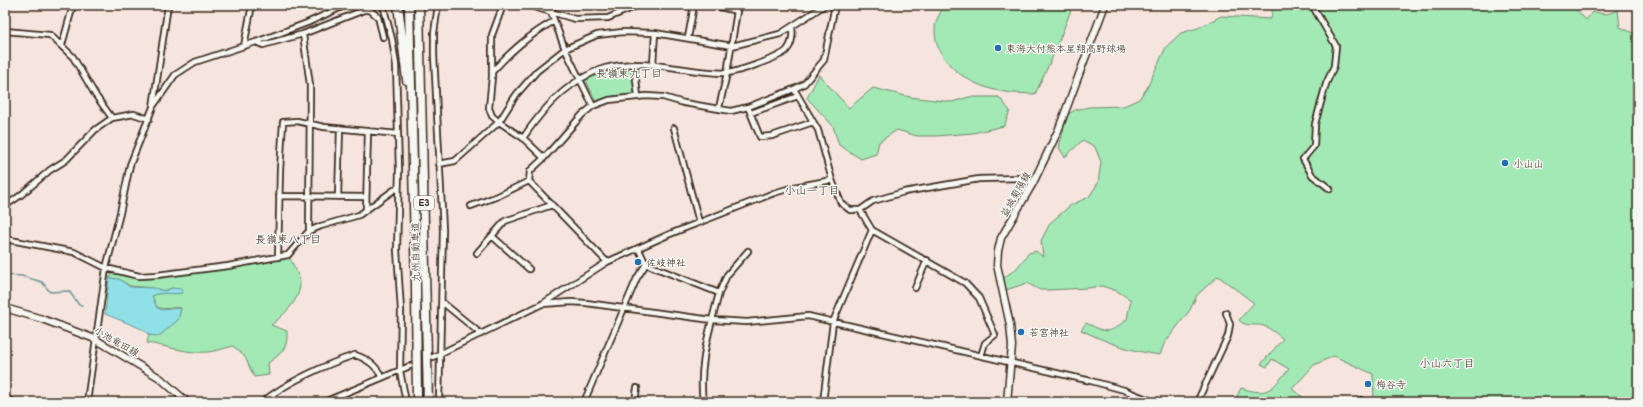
<svg xmlns="http://www.w3.org/2000/svg" width="1643" height="407" font-family="'Balsamiq Sans','Klee One',sans-serif">
<style>
.green{fill:#a2e9b6;stroke:#6e8a6a}
.water{fill:#8fe1e7;stroke:#6d9897}
.lines{fill:none;stroke-linecap:round;stroke-linejoin:round}
.stream{stroke:#6d9897;stroke-width:1.5}
.minor-casing{stroke:#3b2a1e;stroke-width:8}
.secondary-casing{stroke:#3b2a1e;stroke-width:9}
.motorway-casing{stroke:#3b2a1e;stroke-width:11}
.minor{stroke:#f6f6f2;stroke-width:4.5}
.secondary{stroke:#f6f6f2;stroke-width:6}
.motorway{stroke:#f6f6f2;stroke-width:8}
.poi-dot{fill:#1f6fb2;stroke:#f6f6f2;stroke-width:1.5}
.labels{text-anchor:middle;stroke-width:3;stroke-linejoin:round;paint-order:stroke}
.shield{fill:#f6f6f2;stroke:#73675e;stroke-width:1}
.shield-label{font-size:9px;font-weight:bold;fill:#3b2a1e}
.poi-label{font-size:10px;fill:#3b2a1e;stroke:#f6f6f2;text-anchor:start}
.street-label{font-size:10px;fill:#3b2a1e;stroke:#f6f6f2}
.neighbourhood-label{font-size:11px;fill:#3b2a1e;stroke:#f6f6f2}
</style>
<rect width="100%" height="100%" fill="#f6e4df"/>
<filter id="ink" filterUnits="userSpaceOnUse"><feTurbulence type="fractalNoise" baseFrequency=".025" numOctaves="2"/><feDisplacementMap in="SourceGraphic" scale="8" xChannelSelector="R" yChannelSelector="G"/><feConvolveMatrix kernelMatrix="1 2 1 2 8 2 1 2 1" color-interpolation-filters="sRGB"/></filter>
<g filter="url(#ink)">
<path class="green" d="M945,5h128l-20,51 -18,38c-12,-1 -24,0 -35,-3 -30,-5 -67,-29 -65,-63 0,-7 6,-17 10,-23z
M1273,5h299l14,15 6,-8 15,2 11,-4 2,17 15,7 3,-3v371h-264l-1,-28 -39,-18 -20,9 -22,24 17,13h-66l-6,-6 4,-8c29,9 30,1 48,-19l-17,-10 -5,8 -6,-3 22,-25c-5,-4 -13,-11 -19,-13 -9,-3 -18,2 -25,-6l15,-17 -36,-27 -21,19 -7,15 -26,34 -4,11c-30,-4 -52,-12 -79,-25l5,-7c22,10 22,12 41,-4l4,-19 -14,-9 -15,-5 -14,2 -40,2h-8l-13,-7 -21,7 -4,-11 14,-10 13,-16 7,-2 7,6 -2,-16 9,-18 21,-18 18,-8 9,-14 3,-21 -6,-15 -12,-7 -18,17 -6,-9 8,-33 8,-5 14,-3 35,-1 15,-7 8,-11 19,-41 15,-14 17,-5 23,-12 50,3z
M630,68l2,2 2,22 -2,2 -19,2 -17,6 -10,-22 15,-7z
M819,75l30,33 24,-20 37,9 42,5 17,-5h30l11,14 -6,15 -31,7 -37,3h-19l-20,-6 -18,12 -3,12 -15,5 -22,-14 -6,-19 -26,-28z
M288,255c4,8 12,20 12,29 0,16 -17,32 -29,41l16,6c1,18 -5,22 -19,32l1,12 -15,2 -9,-20 -12,-11c-8,2 -16,5 -25,6 -20,2 -41,-6 -61,-9l2,-8 10,1 19,-16 3,-12c-9,-2 -16,3 -24,-1l-5,-11c10,-5 19,-1 30,-3l-10,-5 -8,3 -10,-3 -24,-2 -11,-7 -10,-1 3,-4 45,1z"/>
<path class="water" d="M109,278l10,1 11,8 24,1 10,3 8,-3 10,1v4c-11,2 -21,-2 -30,3l5,12 5,2 19,-2 -3,12 -19,16 -10,-1 -7,-6 -37,-15z"/>
<g class="lines">
<path class="stream" d="M5,275l17,1 20,6 8,10 19,-1 10,14h3"/>
<defs>
<path id="minor" d="M383,5l9,34 4,26 3,105 -2,80 4,60 -1,61 6,31
M438,5l-4,28v22l9,175 -4,172
M503,5l-11,30v42l-3,31 3,8 7,6 24,16 21,20
M527,5l48,14 33,-1 31,-13
M553,5l-2,7 14,37 28,57
M711,5l26,6 -10,62 -8,35
M1312,5l24,41 -2,20 -8,18 -11,40 -1,22 -11,13 9,16 18,14
M5,31l45,4 23,22 23,39 16,22 22,-4 15,5
M303,34l61,-24h6l8,7 5,20
M688,38l6,-33
M256,42l7,3 40,-11 7,51 -1,146
M62,45l11,-40
M244,46l8,-41
M634,64l4,32
M653,64l2,-31
M492,72c20,-22 36,-36 62,-51
M794,89l24,41 14,50 9,23 9,7h10l12,20 93,53 14,15 16,37 -10,8 -4,13
M154,105l21,-30 20,-13 61,-20 51,-19 39,-18
M748,107l12,30 12,-1 41,-14
M751,113l47,-17
M674,128l25,94
M523,138c20,-30 46,-59 82,-70 41,-11 80,5 120,5 11,0 56,-16 62,-23 6,-7 6,-15 5,-23
M439,164l16,-3 44,-39 17,-27 21,-24 28,-22 32,-14 26,-3 32,1 77,13 48,-12 45,-29
M279,196l86,1
M338,197l2,-68
M5,206l16,-11 29,-25 16,-10 29,-30 17,-12
M471,206l27,-10 31,-15
M366,210l2,-79
M860,210l13,-9 31,-9 75,-13 43,-1 11,5
M492,236l37,33
M5,239l69,13 32,16 33,8 18,-1 71,-9 60,-11 21,-24 12,-5 38,-11 39,-28
M638,248l8,16 73,29c-9,36 -21,71 -16,109
M477,253l28,-32 47,-16
M278,257l2,-87 3,-48 14,-1 27,6 74,7
M607,262l-78,-81 1,-10 14,-13 38,-43 11,-9 16,-6 37,-4 17,1 21,6 47,8 17,-4 46,-18 10,-5 20,-24 11,-55
M915,288l12,-28
M719,293l8,-18 21,-24
M442,302l39,32
M542,304l29,-2 15,1 126,17 35,2 61,-6 283,65 33,9 30,12
M433,357l109,-53 65,-42 63,-28 104,-41 20,-6 38,-7
M5,399l8,3
M87,402l19,-134 14,-55 10,-48 23,-58 15,-102
M263,402c20,-18 66,-39 92,-47 13,4 22,11 27,23
M324,402l86,-36
M584,402l53,-124 9,-14
M635,402l2,-14
M823,402l10,-80 39,-92
M1197,402l31,-66 2,-12 -4,-11
M1360,402l1,-2"/>
<path id="secondary" d="M5,308l37,11 53,20 65,39 27,24
M1007,402l5,-56 -2,-21 -13,-60 1,-14 3,-13 32,-55 25,-52 47,-126"/>
<path id="motorway" d="M398,5l9,75
M409,5l7,281 1,116
M419,5l9,397"/>
</defs>
<use href="#minor" class="minor-casing"/>
<use href="#secondary" class="secondary-casing"/>
<use href="#motorway" class="motorway-casing"/>
<use href="#minor" class="minor"/>
<use href="#secondary" class="secondary"/>
<use href="#motorway" class="motorway"/>
</g>
</g>
<g class="poi-dot">
<circle cx="998" cy="48" r="4"/>
<circle cx="1505" cy="163" r="4"/>
<circle cx="638" cy="262" r="4"/>
<circle cx="1021" cy="332" r="4"/>
<circle cx="1368" cy="384" r="4"/>
</g>
<g class="labels">
<rect class="shield" x="414" y="196" width="20" height="14" rx="3"/>
<g class="shield-label">
<text x="424" y="206">E3</text>
</g>
<g class="poi-label">
<text x="1006" y="52">東海大付熊本星翔高野球場</text>
<text x="1513" y="167">小山山</text>
<text x="646" y="266">佐岐神社</text>
<text x="1029" y="336">若宮神社</text>
<text x="1376" y="388">梅谷寺</text>
</g>
<g class="street-label">
<text transform="translate(1015 194) rotate(-60)" y="4">益城菊陽線</text>
<text transform="translate(415 252) rotate(-91)" y="4">九州自動車道</text>
<text transform="translate(117 341) rotate(30)" y="4">小池竜田線</text>
</g>
<g class="neighbourhood-label">
<text x="629" y="77">長嶺東九丁目</text>
<text x="812" y="194">小山一丁目</text>
<text x="288" y="243">長嶺東八丁目</text>
<text x="1447" y="367">小山六丁目</text>
</g>
</g>
<rect width="1643" height="407" fill="none" stroke="#f6f6f2" stroke-width="20"/>
<rect x="10" y="10" width="1623" height="387" fill="none" stroke="#3b2a1e" stroke-width="1.5" filter="url(#ink)"/>
</svg>
